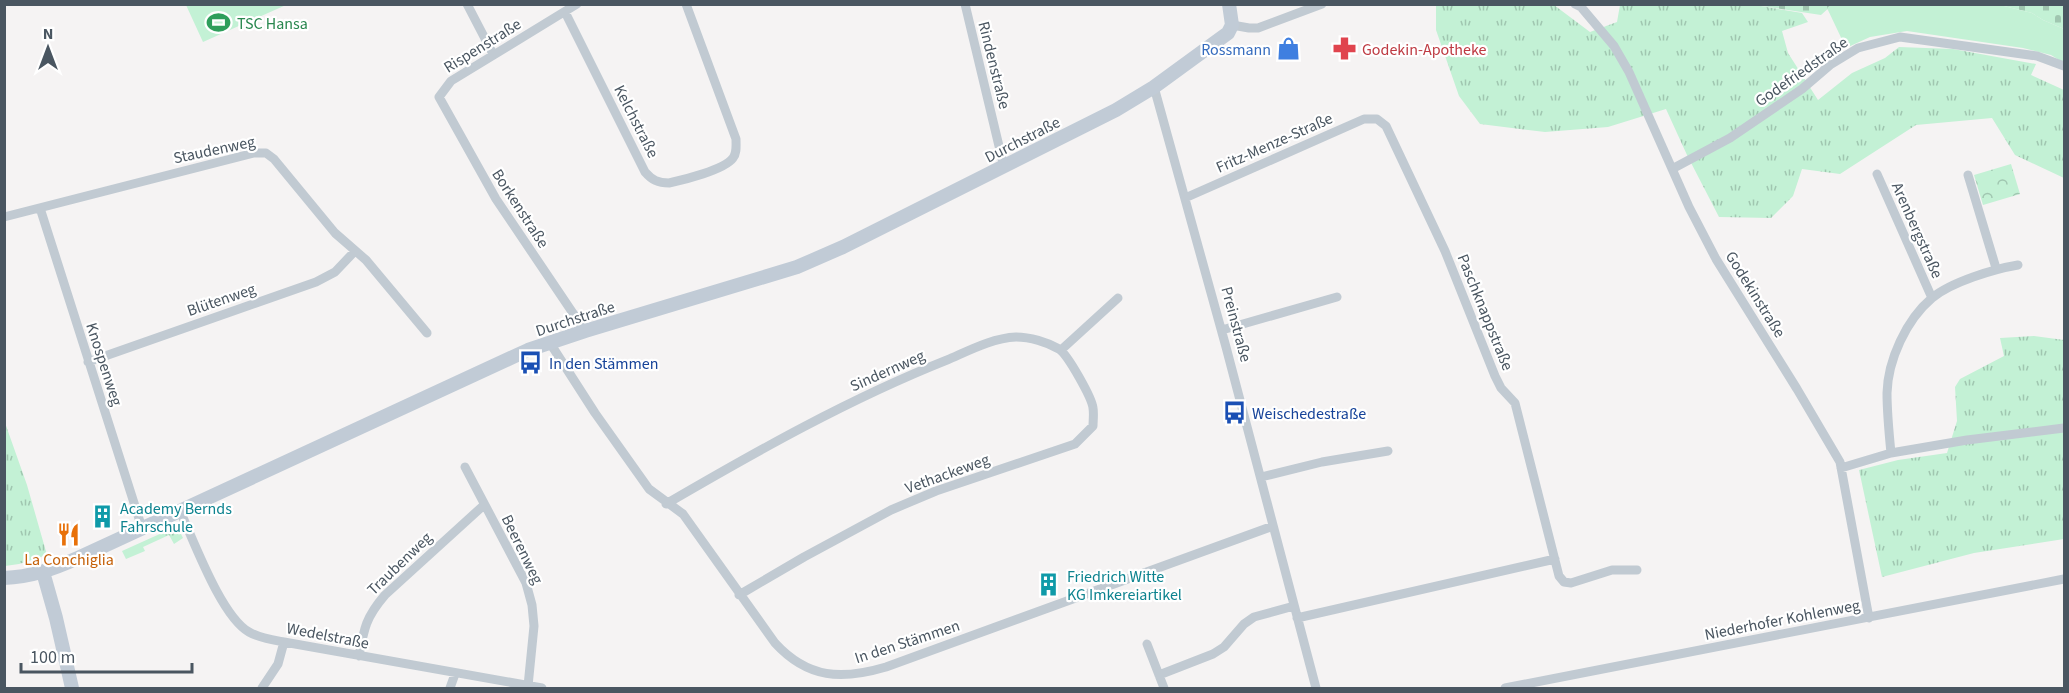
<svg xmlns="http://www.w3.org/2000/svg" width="2069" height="693" font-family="'Source Sans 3',sans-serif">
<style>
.grass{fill:url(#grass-tufts)}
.cemetery{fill:url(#cemetery-stones)}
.park{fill:url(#park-crowns)}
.garden{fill:#c3f1d5}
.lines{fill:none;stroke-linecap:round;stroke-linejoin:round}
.street{stroke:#c1cad2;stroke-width:9}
.secondary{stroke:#c1cbd6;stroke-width:14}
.labels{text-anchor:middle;stroke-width:4.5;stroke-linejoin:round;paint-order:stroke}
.leisure-label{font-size:16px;fill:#27864d;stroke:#fff;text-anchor:start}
.street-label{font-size:16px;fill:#4a5661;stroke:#fff}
.shop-label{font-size:16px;fill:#366cbe;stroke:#fff;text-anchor:end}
.health-label{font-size:16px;fill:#be3a42;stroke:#fff;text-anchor:start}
.transit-label{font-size:16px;fill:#164399;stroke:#fff;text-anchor:start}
.culture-label{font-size:16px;fill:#0d838f;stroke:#fff;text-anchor:start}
.food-label{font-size:16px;fill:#c56008;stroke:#fff}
</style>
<defs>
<pattern id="grass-tufts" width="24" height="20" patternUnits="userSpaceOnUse" patternTransform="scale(1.5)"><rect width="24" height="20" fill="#c3f1d5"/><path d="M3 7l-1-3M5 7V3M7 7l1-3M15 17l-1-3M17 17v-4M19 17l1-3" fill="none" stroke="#a0c6b0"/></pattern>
<pattern id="cemetery-stones" width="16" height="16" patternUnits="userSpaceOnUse" patternTransform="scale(1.5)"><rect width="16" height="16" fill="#c3f1d5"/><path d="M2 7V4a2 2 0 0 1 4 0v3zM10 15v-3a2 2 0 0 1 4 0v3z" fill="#a0c6b0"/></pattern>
<pattern id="park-crowns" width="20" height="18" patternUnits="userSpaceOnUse" patternTransform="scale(1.5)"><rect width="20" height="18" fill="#c3f1d5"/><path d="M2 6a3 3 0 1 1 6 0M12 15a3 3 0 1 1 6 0" fill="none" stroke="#a0c6b0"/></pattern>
</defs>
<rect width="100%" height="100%" fill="#f5f3f3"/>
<path class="grass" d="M1436,4l118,1 36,27 27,-10 3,-17h135l47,8 6,9 -26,9 6,22 30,47 34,-27 33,-15 14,-11 54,2 83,15 -5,11 33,15v88l-49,-23 -23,-37 -76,7 -76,49 -38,-5 -9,27 -22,22 -52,-1 -32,-62 -21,-46 -58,18 -63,5 -65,-8 -21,-28 -23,-66z
M2034,336l30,4v199l-90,14 -92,24 -23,-107 39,-10 49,-7 10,-32 -2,-34 5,-8 44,-23 -4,-18z
M4,420l23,65 20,70 -28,9 -14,2z
M173,528l6,2 4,8 -9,6 -5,-9 -26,12 2,4 -19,8 -4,-8z"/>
<path class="cemetery" d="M1755,5h77l-11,10z
M2000,5h64v24l-21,-9 -11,-7z"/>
<path class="park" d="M2011,164l9,30 -37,11 -9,-30z"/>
<path class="garden" d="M1832,4l168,1 32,8 11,7 21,9v34l-13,-8 -28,-7 -116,-17 -37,6 -24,11 -19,-40z
M186,5h100l-83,37z"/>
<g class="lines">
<path class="street" d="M467,4l26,50
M577,4l-126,77 -12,16 57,102 89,132
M965,4l39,163
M1575,4l6,3 33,39 15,26 60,135 27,52 81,130 43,73 29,156
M565,12l80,160c7,8 13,11 24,11 14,-3 55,-13 64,-25 4,-5 3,-12 3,-19l-50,-135
M1232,25l17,3h9l64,-24
M1154,87l72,260 90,341
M1672,169l58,-31 72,-49 28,-24 28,-17 42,-11 137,19 27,10
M1877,174l55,124
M1968,175l28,93
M1185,198l179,-79h13l9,7 59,125 50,125 6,12 14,15 44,173 5,6 7,1 41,-13h25
M40,208l102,320
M4,217l250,-64h12l8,6 61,74 31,27 61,73
M1222,330l115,-33
M550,343l45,70 54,76 34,25 92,129c33,36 67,37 111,24l387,-141
M1061,350l57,-52
M88,362l228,-80 19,-10 20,-21
M1891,453c-2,-20 -4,-40 -4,-60 1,-33 19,-73 45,-95 19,-16 62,-29 86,-33
M465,467l61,116 6,22 2,21 -6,60
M1841,468l50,-15 76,-13 97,-12
M1261,477l61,-15 66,-11
M666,504c91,-53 183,-105 281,-144 21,-9 45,-22 69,-23 14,0 31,5 43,12 9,6 33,49 34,59 1,6 0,13 0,18l-18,18 -139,47 -45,19 -87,47 -65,38
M180,511c14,30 41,105 69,121 10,6 24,8 35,10l258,46
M1297,618l258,-59
M1147,644l17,44
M359,656c5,-28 7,-39 26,-61l99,-90
M1159,675l54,-21 11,-7 20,-23 10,-7 40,-11
M262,688l16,-24 6,-22
M450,688l5,-14
M1505,688l559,-109"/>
<path class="secondary" d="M43,572l13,46 16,70
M4,578c27,-1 49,-9 74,-20l450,-208 57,-19 212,-64 46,-20 273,-137 38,-23 74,-54 4,-8 -3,-21"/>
</g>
<defs>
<symbol id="stadium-bare" viewBox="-9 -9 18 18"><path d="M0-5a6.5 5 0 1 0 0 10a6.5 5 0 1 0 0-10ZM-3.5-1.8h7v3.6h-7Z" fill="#2e9e5b" stroke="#fff" stroke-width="2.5" paint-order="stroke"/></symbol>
<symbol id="shop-bare" viewBox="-9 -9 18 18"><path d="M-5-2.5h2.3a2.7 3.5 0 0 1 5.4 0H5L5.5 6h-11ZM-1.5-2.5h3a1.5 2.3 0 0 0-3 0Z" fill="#3f7fe0" stroke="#fff" stroke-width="2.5" paint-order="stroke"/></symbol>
<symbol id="pharmacy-bare" viewBox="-9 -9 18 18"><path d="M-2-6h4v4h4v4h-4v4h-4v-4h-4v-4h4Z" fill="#e0444e" stroke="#fff" stroke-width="2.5" paint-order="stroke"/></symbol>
<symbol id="bus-bare" viewBox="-9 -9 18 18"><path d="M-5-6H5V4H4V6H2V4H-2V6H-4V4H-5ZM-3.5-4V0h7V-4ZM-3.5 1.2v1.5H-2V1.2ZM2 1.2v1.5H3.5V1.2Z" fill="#1a4fb4" stroke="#fff" stroke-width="2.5" paint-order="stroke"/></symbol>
<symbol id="building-bare" viewBox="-9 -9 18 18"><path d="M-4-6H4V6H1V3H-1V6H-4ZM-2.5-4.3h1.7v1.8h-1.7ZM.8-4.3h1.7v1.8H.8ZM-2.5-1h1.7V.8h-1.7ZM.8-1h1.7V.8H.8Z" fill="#0f9aa8" stroke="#fff" stroke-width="2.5" paint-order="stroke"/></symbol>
<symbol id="restaurant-bare" viewBox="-9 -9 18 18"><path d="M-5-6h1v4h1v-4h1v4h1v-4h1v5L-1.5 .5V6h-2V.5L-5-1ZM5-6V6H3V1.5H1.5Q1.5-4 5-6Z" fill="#e8710a" stroke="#fff" stroke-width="2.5" paint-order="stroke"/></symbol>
</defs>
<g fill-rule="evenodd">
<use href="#stadium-bare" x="202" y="6" width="33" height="33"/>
<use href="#shop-bare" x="1272" y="32" width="33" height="33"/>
<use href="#pharmacy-bare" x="1328" y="32" width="33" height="33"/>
<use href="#bus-bare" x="514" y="346" width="33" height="33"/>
<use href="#bus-bare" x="1218" y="396" width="33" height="33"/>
<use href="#building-bare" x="86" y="500" width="33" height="33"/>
<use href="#restaurant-bare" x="52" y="518" width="33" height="33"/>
<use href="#building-bare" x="1032" y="568" width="33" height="33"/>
</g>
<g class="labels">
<g class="leisure-label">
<text x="237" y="29">TSC Hansa</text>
</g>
<g class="street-label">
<text transform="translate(482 45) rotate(-32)" y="6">Rispenstraße</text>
<text transform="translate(995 65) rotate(76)" y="6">Rindenstraße</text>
<text transform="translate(1801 71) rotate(-35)" y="6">Godefriedstraße</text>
<text transform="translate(637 121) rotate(63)" y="6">Kelchstraße</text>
<text transform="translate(1022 139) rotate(-27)" y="6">Durchstraße</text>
<text transform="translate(1274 142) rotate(-24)" y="6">Fritz-Menze-Straße</text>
<text transform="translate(214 149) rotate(-12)" y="6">Staudenweg</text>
<text transform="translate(521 208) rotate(57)" y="6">Borkenstraße</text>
<text transform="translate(1918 230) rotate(66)" y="6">Arenbergstraße</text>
<text transform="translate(1756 294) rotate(58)" y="6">Godekinstraße</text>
<text transform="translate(221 299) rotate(-19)" y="6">Blütenweg</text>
<text transform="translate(1486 312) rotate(68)" y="6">Paschknappstraße</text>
<text transform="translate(575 318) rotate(-18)" y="6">Durchstraße</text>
<text transform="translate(1237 324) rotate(75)" y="6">Preinstraße</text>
<text transform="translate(105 364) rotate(72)" y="6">Knospenweg</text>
<text transform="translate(887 370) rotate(-24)" y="6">Sindernweg</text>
<text transform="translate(947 473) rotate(-20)" y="6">Vethackeweg</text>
<text transform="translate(523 549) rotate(64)" y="6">Beerenweg</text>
<text transform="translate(399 563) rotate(-44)" y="6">Traubenweg</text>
<text transform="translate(1782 619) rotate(-11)" y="6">Niederhofer Kohlenweg</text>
<text transform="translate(328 635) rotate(11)" y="6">Wedelstraße</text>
<text transform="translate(907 641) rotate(-18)" y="6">In den Stämmen</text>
</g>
<g class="shop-label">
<text x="1271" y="55">Rossmann</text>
</g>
<g class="health-label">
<text x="1362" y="55">Godekin-Apotheke</text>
</g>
<g class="transit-label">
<text x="549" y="369">In den Stämmen</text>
<text x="1252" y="419">Weischedestraße</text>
</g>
<g class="culture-label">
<text x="120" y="514">Academy Bernds<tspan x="120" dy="18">Fahrschule</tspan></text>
<text x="1067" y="582">Friedrich Witte<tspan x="1067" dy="18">KG Imkereiartikel</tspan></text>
</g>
<g class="food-label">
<text x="69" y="565">La Conchiglia</text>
</g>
</g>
<rect width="2069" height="693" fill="none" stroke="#4a5661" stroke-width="12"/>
<g transform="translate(48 48)" stroke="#ffffff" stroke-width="4.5" paint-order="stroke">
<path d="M0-4.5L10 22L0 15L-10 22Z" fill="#4a5661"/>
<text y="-9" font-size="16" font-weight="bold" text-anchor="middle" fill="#4a5661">N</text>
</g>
<path d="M21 663v9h171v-9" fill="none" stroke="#4a5661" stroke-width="3"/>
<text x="30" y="663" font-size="18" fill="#4a5661" stroke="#ffffff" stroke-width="4.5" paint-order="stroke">100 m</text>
</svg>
